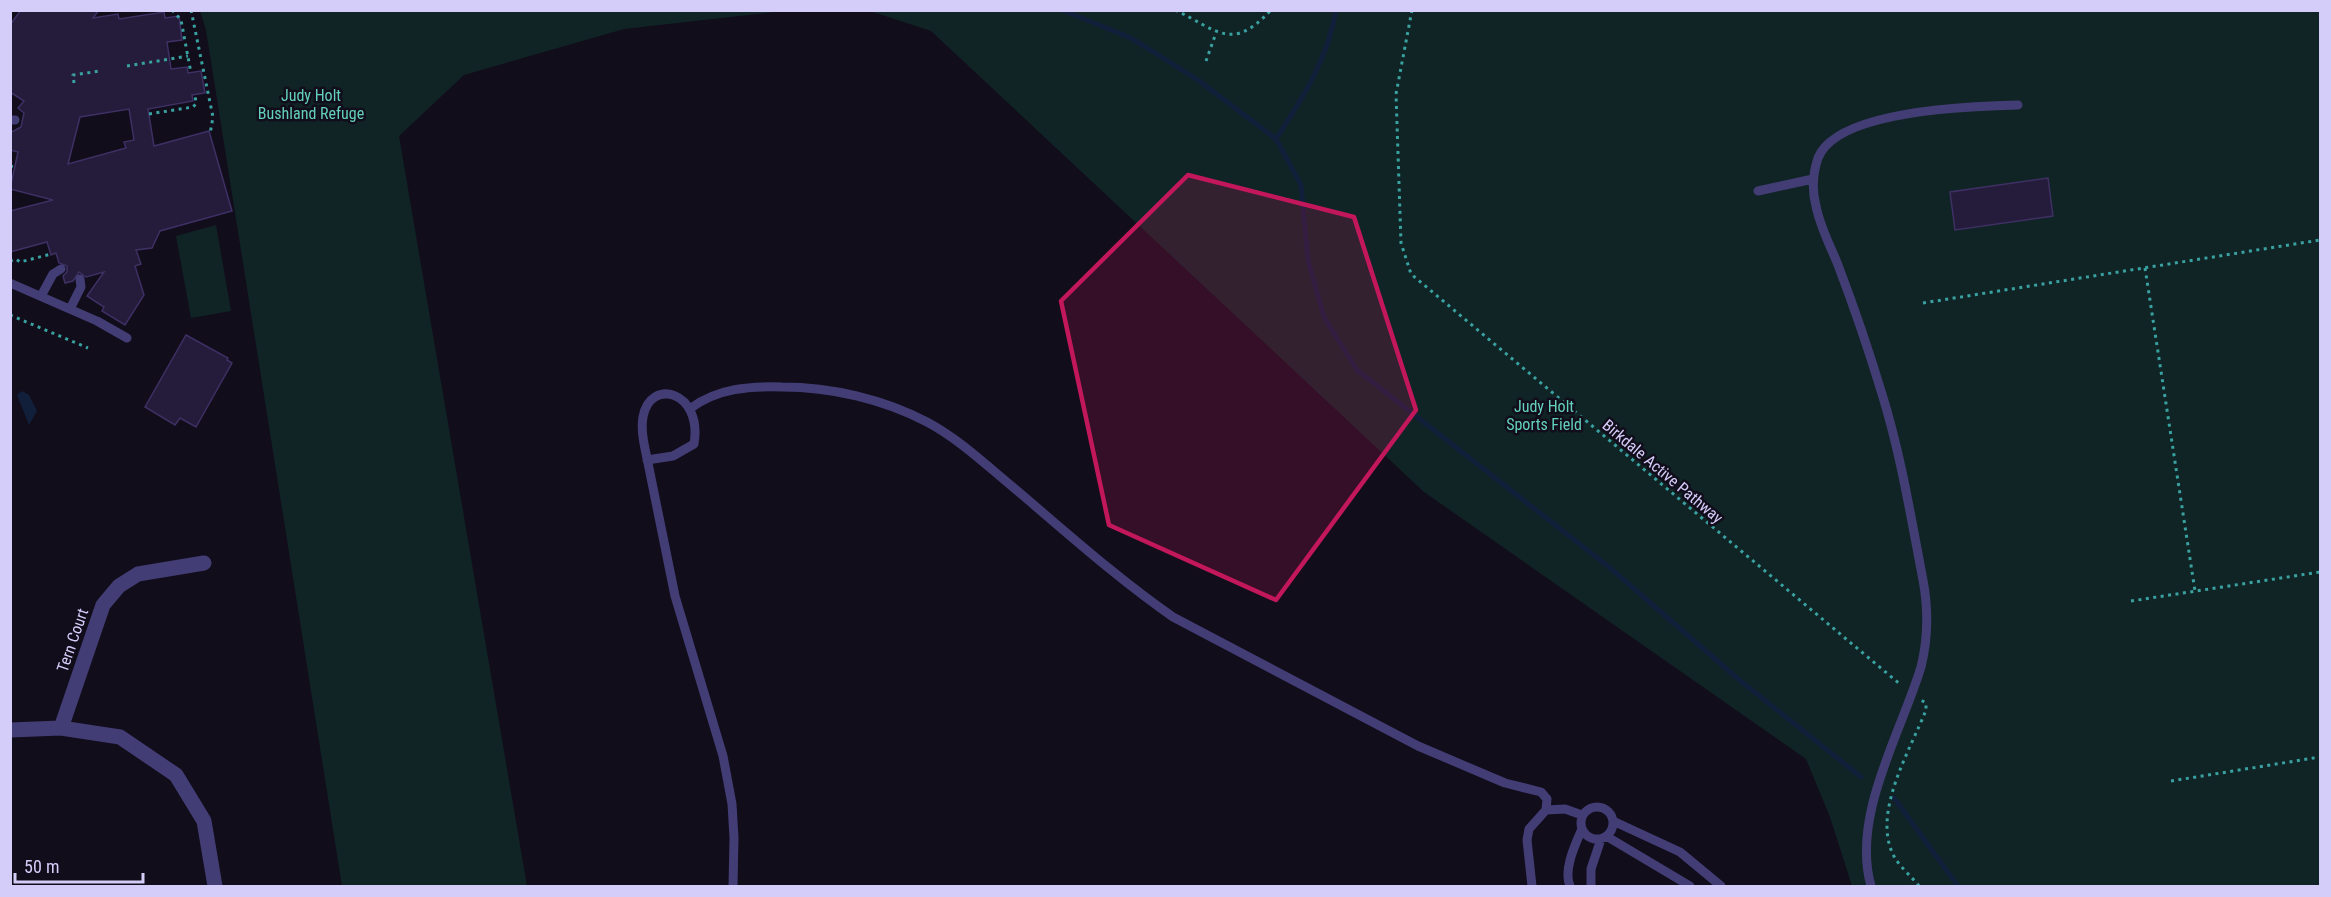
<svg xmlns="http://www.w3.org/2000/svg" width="2331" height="897" font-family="'Roboto Condensed',sans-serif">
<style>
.green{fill:#112425}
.water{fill:#111f3b}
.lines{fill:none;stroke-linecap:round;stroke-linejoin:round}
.stream{stroke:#111f3b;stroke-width:5}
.building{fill:#241c3a;stroke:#3e3064;stroke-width:1.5;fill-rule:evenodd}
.path{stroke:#3aa1a1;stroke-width:3;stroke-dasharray:3 4.5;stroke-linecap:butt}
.lane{stroke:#433d75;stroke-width:9}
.street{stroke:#433d75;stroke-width:15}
.marked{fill:#c2185b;fill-opacity:0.2;stroke:#c2185b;stroke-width:4.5;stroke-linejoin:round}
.labels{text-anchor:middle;stroke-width:5;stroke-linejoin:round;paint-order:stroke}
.park-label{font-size:16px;fill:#63d0bc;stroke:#110d1b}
.street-label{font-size:16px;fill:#d5cdf9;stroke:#110d1b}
</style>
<rect width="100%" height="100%" fill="#110d1b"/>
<path class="green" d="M200,11h584l-160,18 -160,46 -65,61 128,750h-185l-136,-856z
M870,11h1450v875h-468l-22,-69 -24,-58 -382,-267 -493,-461z
M216,225l15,86 -40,7 -15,-82z"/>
<path class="water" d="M22,391l7,4 8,16 -8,14 -12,-30z"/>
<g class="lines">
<path class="stream" d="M1062,10l69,28 67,42 78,59 25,46 7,75 16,57 33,53 252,197 128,111 124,99
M1276,139c26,-40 52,-80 60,-129
M1894,798l64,88"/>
</g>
<path class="building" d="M21,10h78l-6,8 25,-4 1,5 45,-7 1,6 14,-2 3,24 -15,2 4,27 16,-2 1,6 13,-2 4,22 -13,2 1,6 -45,8 6,37 55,-15 23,80 -72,20 -8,17 -16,2 5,14 -6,2 9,29 -19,30 -23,-14 2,-4 -17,-11 17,-24 -18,5 -7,-5 -6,9 -8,2 -2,-7 4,-4v-6l-8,-3 -3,-10 -5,2 -4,-13 -37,10v-41l43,-11 -43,-11 8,-37 -8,-2v-17l11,-6 3,-14 -6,-5 6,-7 -14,-9v-67zM129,109l5,31 -10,2 2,6 -58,16 12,-47z
M2048,178l5,38 -98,14 -5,-38z
M186,335l42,23 -1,2 5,3 -36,64 -16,-9 -5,7 -30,-18z"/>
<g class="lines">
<path class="path" d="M172,10l9,10 10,53
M191,10l22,107 -3,17
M1175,10c43,20 56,43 96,0
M1412,10l-16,84 5,149 10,31 490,411
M1206,61l10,-28
M127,66l61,-10
M74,83l-1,-8 27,-4
M149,114l44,-7 3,-3 -1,-10
M10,166l4,1
M10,261l6,-2 4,3 31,-8
M2145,268l50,323
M1923,303l397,-63
M10,315l78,33
M2131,601l189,-29
M2171,781l149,-24
M1919,886c-7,-9 -18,-18 -24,-28 -25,-43 15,-107 31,-148v-7l-5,-3"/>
<path class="lane" d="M10,120h5
M1758,191l55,-12
M10,283l87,38 30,17
M41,296l12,-22 8,-5
M70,309l11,-22 -1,-8
M691,408c27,-20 59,-22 91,-21 49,0 101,12 145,35 32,17 59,43 87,66 52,44 103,90 159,129l245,129 87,37 36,9 6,7 -1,11
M647,460l26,-4 21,-12c9,-53 -44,-67 -51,-27 -3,15 3,35 6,51l26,128 48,160 9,48 2,34 -1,48
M1581 823a16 16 0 1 1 32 0a16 16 0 1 1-32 0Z
M1613,821l67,31 41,34
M1606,836l84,50
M1532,886l-5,-46 2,-11 17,-19 19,-1 17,6
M1570,886c-7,-16 5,-41 12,-57
M1591,886v-17l10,-30
M1871,886c-20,-70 30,-153 50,-219 7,-28 7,-60 2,-87 -12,-62 -22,-125 -41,-186 -13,-43 -28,-87 -44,-129 -8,-20 -18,-38 -22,-59 -4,-15 -3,-33 2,-48 19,-48 154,-52 200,-53"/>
<path class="street" d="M61,728l42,-123 16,-19 19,-12 66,-11
M10,730l51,-2 59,9 56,38 28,46 11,65"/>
</g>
<path class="marked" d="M1188,175l166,42 62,193 -140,190 -167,-75 -48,-224z"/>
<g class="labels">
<g class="park-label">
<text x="311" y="101">Judy Holt<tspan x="311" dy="18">Bushland Refuge</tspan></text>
<text x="1544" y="412">Judy Holt<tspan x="1544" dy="18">Sports Field</tspan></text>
</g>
<g class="street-label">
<text transform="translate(1663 471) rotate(40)" y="6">Birkdale Active Pathway</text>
<text transform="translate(72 640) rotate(-71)" y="6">Tern Court</text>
</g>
</g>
<rect width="2331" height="897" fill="none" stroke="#d5cdf9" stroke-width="24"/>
<path d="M15 873v9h128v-9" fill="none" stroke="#d5cdf9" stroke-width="3"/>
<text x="24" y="873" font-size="18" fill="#d5cdf9" stroke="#110d1b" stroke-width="4.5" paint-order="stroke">50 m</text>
</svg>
